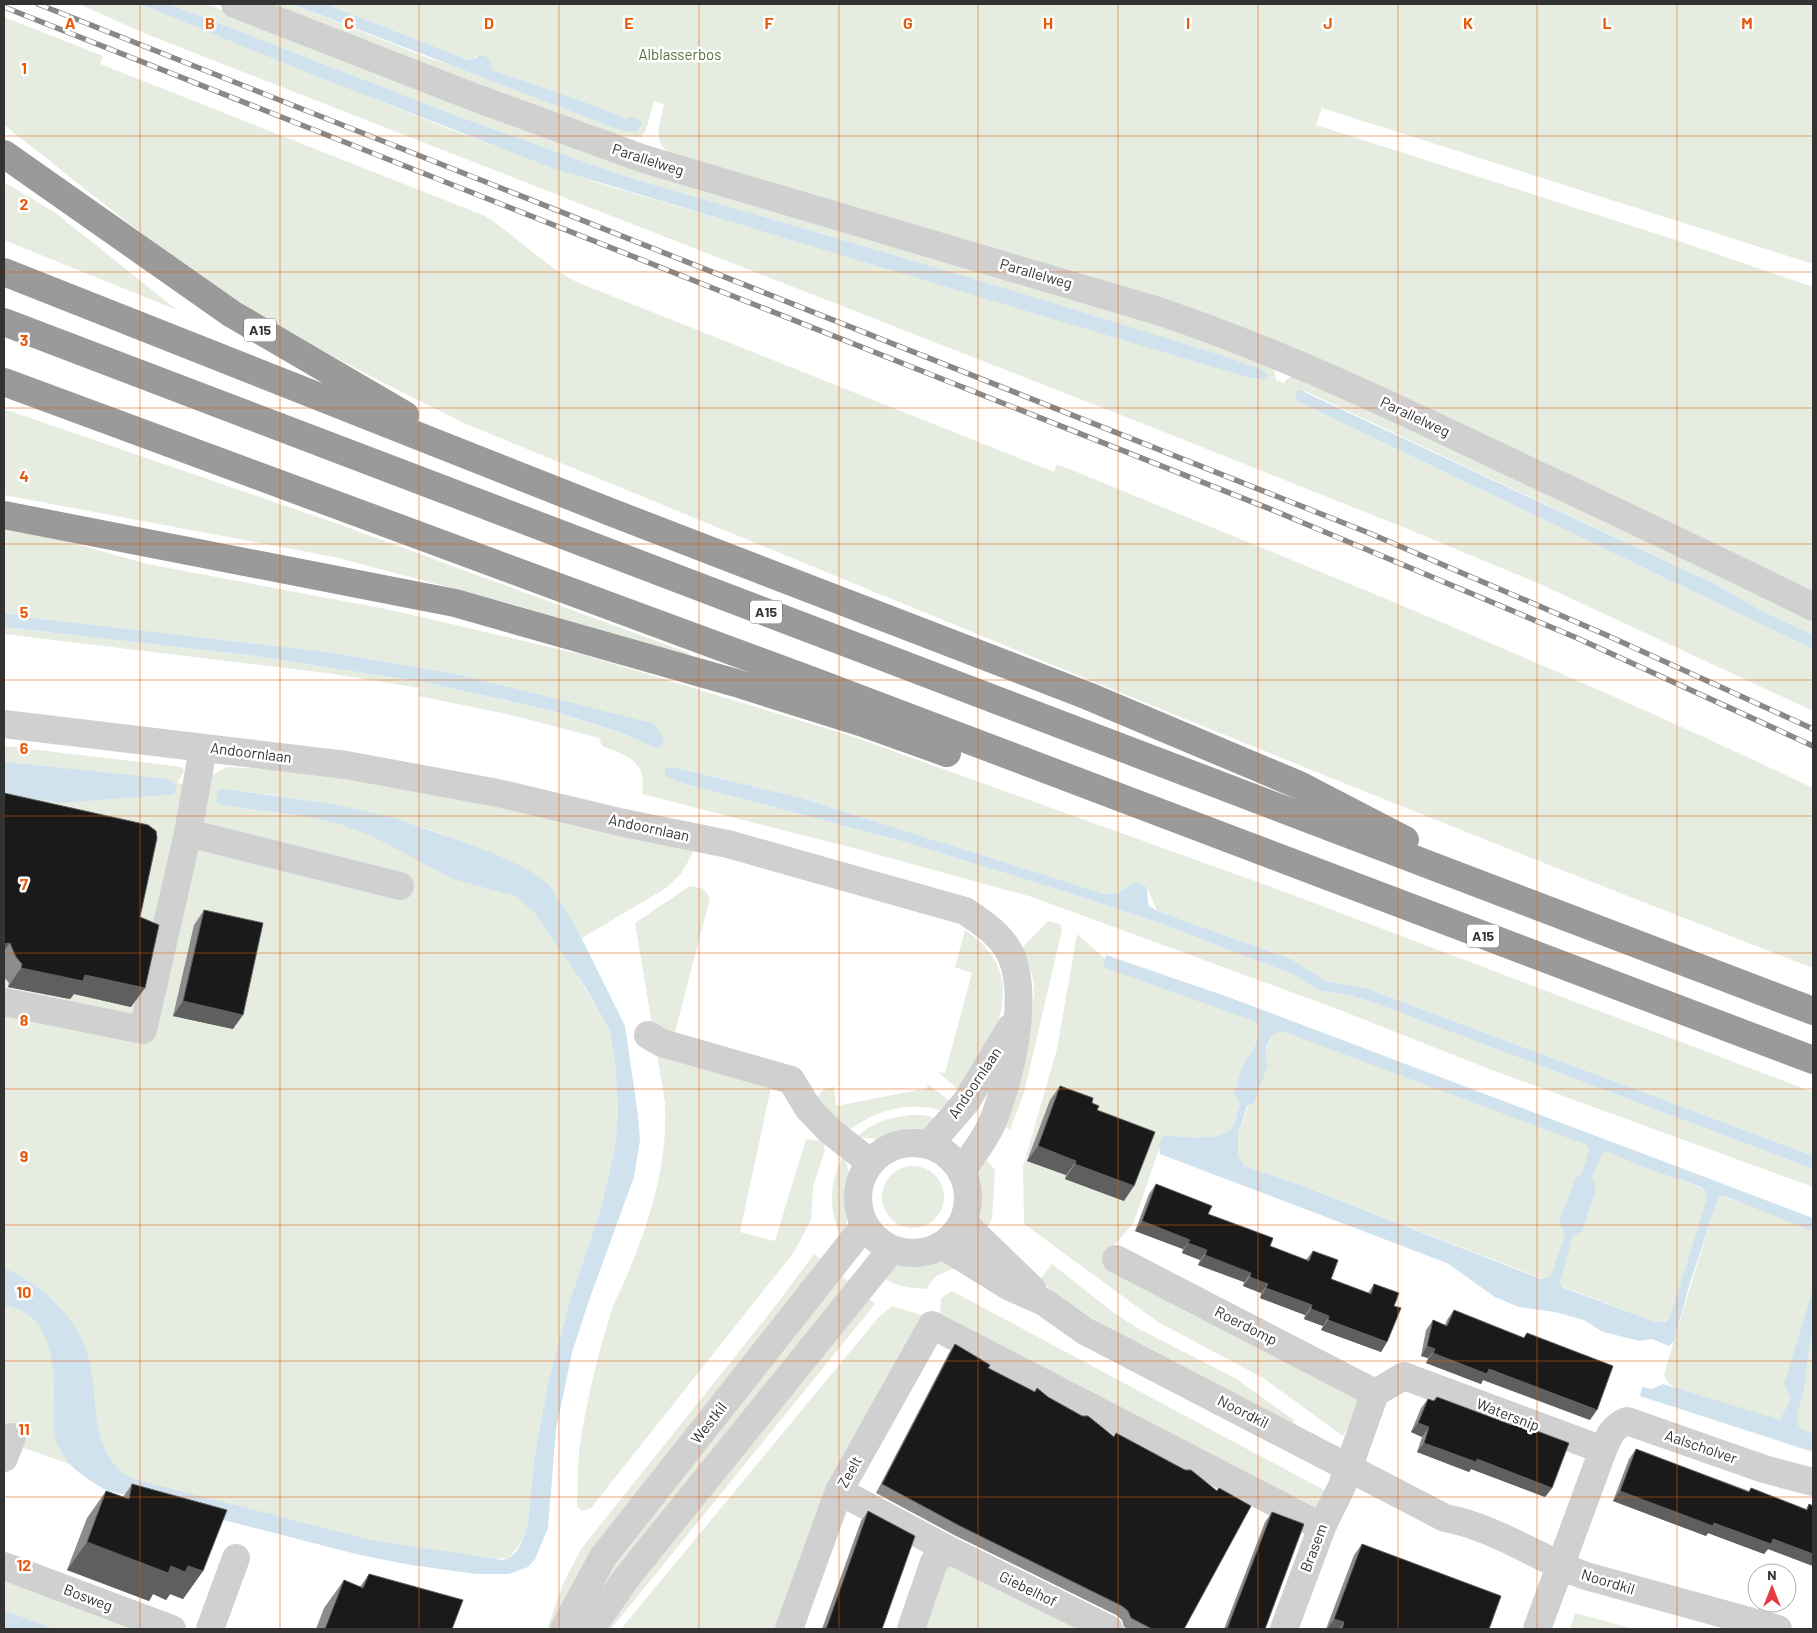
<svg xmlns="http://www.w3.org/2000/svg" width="1817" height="1633" font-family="Barlow,sans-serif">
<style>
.green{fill:#e6ecdf;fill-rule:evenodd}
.water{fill:#cfe2ee;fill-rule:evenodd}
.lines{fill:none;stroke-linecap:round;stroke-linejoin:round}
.minor{stroke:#d0d0d0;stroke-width:28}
.highway{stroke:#9a9a9a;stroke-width:28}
.rail-casing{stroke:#888;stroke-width:5.5}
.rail{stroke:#fff;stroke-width:4;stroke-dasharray:11;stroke-linecap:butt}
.wall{fill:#8c8c8c}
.shaded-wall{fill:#5f5f5f}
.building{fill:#1a1a1a;stroke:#5f5f5f}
.grid{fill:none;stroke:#e8590c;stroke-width:1;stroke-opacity:0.55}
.labels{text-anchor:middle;stroke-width:5;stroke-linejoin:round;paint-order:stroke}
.shield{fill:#fff;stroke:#707070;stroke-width:1}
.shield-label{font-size:14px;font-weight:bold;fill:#333}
.park-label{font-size:15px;fill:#56703f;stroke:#fff}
.street-label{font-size:15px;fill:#333;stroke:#fff}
.grid-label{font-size:16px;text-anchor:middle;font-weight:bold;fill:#e8590c;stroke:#fff;stroke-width:5;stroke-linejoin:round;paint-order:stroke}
</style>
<rect width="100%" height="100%" fill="#fff"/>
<path class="green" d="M79,4h61l309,125 149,54 335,98 317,97 8,2 5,-10 -308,-97 -334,-98 -164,-59 -288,-112h37l124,48 844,274 100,41 2,13 8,3 3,-4 9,-5 517,246v15l-53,-25 -43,-25 -412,-194 -10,9 518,249v62l-273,-127 -130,-54 -261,-104 -1003,-392z
M267,4h25l136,54 198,61 -36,-15 -99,-34 -14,-14 -9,4 -142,-56h1487v260l-491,-156 -6,17 357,114 140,48v309l-366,-175 -776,-267c-21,-13 -10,-30 -7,-50l-10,-3 -8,29 -5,7 -20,-1 -19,-4z
M4,17l99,39 -3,8 385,152c33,21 59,50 94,67l475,189 3,-8c254,104 509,206 756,324v180c-452,-174 -899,-360 -1347,-544 -94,-46 -187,-93 -273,-153 -65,-46 -127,-98 -189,-146z
M4,182l53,32 120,96 -173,-70z
M4,409l337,116 348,128 -1,3 -179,-53 -175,-46 -330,-62z
M4,528l54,11 89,25 244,46 197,46 263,80 434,156 528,200v64l-445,-167 -42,-8 -35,-22 -134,-48 -10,-24 -12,-5 -20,12h-10l-304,-96 -128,-31 6,15 229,61 165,51 81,27 138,53 26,16 35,6 30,10 430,163v18l-324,-118 -149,-59 -308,-113 -171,-47 -219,-56c5,-33 -14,-38 -40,-48l-3,-8 -92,-24 -89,-18 2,-8 -94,-15 -322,-39v-7l244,28 175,27 125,28 72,22 38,17 7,-7 -204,-67 -126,-22 -301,-35 -30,-5z
M4,746l178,21 2,4 -6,12 30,6 4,-14 15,-8 108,6 361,74 -15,27 -15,14 -84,50 -34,-54 27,87 35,60 5,33 3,46 -3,37 -14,62 -30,88 -23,86 -14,77 -6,62 -5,18 -14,18 -17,1 -26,-3 -18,7 -294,-69 -150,-53zM224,789c75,9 149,19 220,46z
M690,886l14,3 6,9 -40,153 101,36 -31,145 35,9 31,-102 16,2 3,9 -12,37 -2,33 -17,32 -203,256 -9,3 -5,-5c1,-22 0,-46 4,-68 7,-43 18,-88 31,-129 4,-11 10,-21 14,-31 24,-57 42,-113 39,-176l-30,-179z
M1048,921l12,3 2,6 -38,163 -14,37 -8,-6c9,-36 34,-104 32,-139 -1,-12 -8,-25 -13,-36z
M965,930c69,46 29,108 -2,164l-25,-22 7,1 27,-100 -17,-6z
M1077,934l33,29 144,58 5,9 -4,16 -13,20 -8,27 6,10c-2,8 -4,17 -7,23 -9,17 -53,10 -69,9l-31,89 -29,32 254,140 2,8 -17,32 -80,-58 -105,-56 -134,-98 -1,-57 34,-118z
M1280,1028l432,164 -42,125 -10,6 -13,-4 -344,-133 -59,-20 -6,-10v-22l27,-75c1,-13 5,-23 15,-31z
M926,1083l28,21 -6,8c-35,-11 -68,-5 -97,17l-10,-2 -25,-26c4,-10 7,-13 18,-14l2,19 92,-18z
M910,1115h14l15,4 -14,12 -44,8 -24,-2c15,-15 32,-19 53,-22z
M981,1154l14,16 -3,48 -7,15c-14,-19 -11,-58 -4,-79z
M843,1156c8,14 6,26 4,42 -1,16 2,27 -5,42 -13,-30 -14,-55 1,-84z
M882 1197a31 31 0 1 1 62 0a31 31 0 1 1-62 0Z
M1718,1195l95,32v207l-136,-44 -10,-9 -3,-7z
M814,1254l12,10 -271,365h-8l16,-45 18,-35 192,-240z
M928,1260h19l8,8 -19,8 -10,13c-18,-1 -32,-3 -46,-14l15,-12z
M1052,1264l62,49 25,16 96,49 59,42 -2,5c-85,-45 -177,-85 -253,-144z
M837,1273l17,13 -253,312 -23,11z
M952,1291l372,199 -7,22 -377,-199 1,-15z
M864,1295l11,9 -264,325h-13z
M892,1306l33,10 -142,313h-162l257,-311z
M953,1561l138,68h-169l21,-60z
M4,1578l140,51h-89l-51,-19z
M1575,1613l59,16h-64z"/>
<path class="water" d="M140,4h29l288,112 164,59 334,98 262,81 46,16 5,6 -5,4 -13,-2 -695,-209 -234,-91z
M292,4h34l142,56 16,-5 7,6 1,9 98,34 36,15 5,-3 11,7 -5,9 -14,-1z
M1300,390l417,195 43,25 53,25v14l-518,-249 2,-9z
M4,613l30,5 301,35 126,22 194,49 10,18 -7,7 -38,-17 -71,-22 -126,-28 -175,-27 -244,-28z
M4,762l164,17 9,6 -3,9 -114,9 -56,-10z
M673,767l128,31 304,96h11l19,-12 12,5 1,18 9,6 134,48 35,22 42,8 445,167v13l-430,-163 -30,-10 -35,-6 -26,-16 -138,-53 -81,-27 -165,-51 -229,-61 -14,-6v-8z
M224,789l110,15 61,14 98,35 36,17 19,14 27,41 50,101 13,89 2,25 -6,37 -47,129 -15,47 -16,76 -8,99 -13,31 -7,8 -19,7h-33l-65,-9 -51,-10 -254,-65c-20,-11 -41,-25 -49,-47 -6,-15 -3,-34 -3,-50 1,-36 -7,-82 -50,-88v-37c37,17 69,44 83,84 14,44 -2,102 46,127l238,61 131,20 7,-2 7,-6 7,-12 5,-18 6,-62 14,-77 23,-86 30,-88 14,-62 3,-37 -3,-46 -5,-33 -26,-46 -49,-72 -19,-17 -63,-17 -79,-42 -37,-14 -40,-8 -77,-10 -4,-4 2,-11z
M1106,955l125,43 582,220v13l-81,-32 -9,-3 -5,1 -28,86 -16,58 -5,5 -17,-7 -12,2 -37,-9 -19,-12 -29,-8 -36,-5 -24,-10 -48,-34 -287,-109 -1,-9 5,-10c16,1 60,8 69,-9 3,-6 5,-15 7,-23l-6,-9 8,-28 13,-20 4,-17 -5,-8 -151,-54zM1282,1031l305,114 2,6 -7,22 -7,6 -16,44 6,11 -13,40 -4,4 -7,1 -238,-93 -59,-20 -6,-10v-22l9,-28 7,-4 14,-37c-6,-12 0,-33 14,-34zM1603,1152h4l42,17 52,18 5,4 1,8 -37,118c-7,8 -13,5 -23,2l-85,-32 -2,-5 13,-46 9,-5 14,-42 -4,-12z
M1813,1289v40l-4,18 -5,43 -7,24 1,11 3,4 12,5v18l-173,-56 2,-9 10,2 11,-5 117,36 11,-22 -7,-13z
M4,1610l51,19h-51z"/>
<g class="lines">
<path class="minor" d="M235,4l241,94 168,61 514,152c113,38 220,88 327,139 110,52 220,103 328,157
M4,724l342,41 152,28 126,30 104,21 237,67c15,10 30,20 40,34 29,41 5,135 -13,178 -7,17 -20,32 -30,48
M188,833l212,53
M4,1002l139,28 45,-197 15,-85
M648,1035l14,8 129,37 17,28 22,23 41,32
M858 1198a55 55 0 1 1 110 0a55 55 0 1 1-110 0Z
M929,1145l37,-43 45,-75
M963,1222l69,67
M942,1245l68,42 34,15 41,29 360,187c50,9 94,41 141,58l192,53
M1116,1259l259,134
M1603,1450c6,-14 9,-23 24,-29l137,48 49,13
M4,1458l8,-21
M839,1491l108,58
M4,1566l168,63
M210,1629l26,-71
M564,1629l39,-72 262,-332
M591,1629l36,-52 265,-328
M789,1629l50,-138 93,-166 390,202
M911,1629l23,-67 13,-13 162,80
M1284,1629l38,-102 20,-41 33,-93 29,-17 199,74 -66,179"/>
<path class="highway" d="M4,154l228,160 173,101
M4,272l609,241 475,183 211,89 106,55
M4,322l1809,689
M4,382l806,298 1003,380
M4,515l451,88 281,80 130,41 81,29"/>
<defs>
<path id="rail" d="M38,4l1331,529 235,101 209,95
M4,7l1271,504 302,127 236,108"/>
</defs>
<use href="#rail" class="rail-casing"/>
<use href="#rail" class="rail"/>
</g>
<path class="wall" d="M4,793l136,124 -9,90 -57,-13 -4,5 -62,-12 1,-4 -5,-6z
M204,910l29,119 -60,-13 21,-91z
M1060,1086l32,17 5,7 27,91 -59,-22 1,-4 -39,-14 23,-61z
M1156,1184l52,30 62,32 36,14 7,-9 18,28 37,14 6,-9 20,22 -7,36 -6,10 -60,-22 2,-4 -19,-7 1,-4 -45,-17 1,-5 -18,-7 1,-4 -46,-17 2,-5 -18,-7 1,-4 -48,-18 14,-37z
M1454,1310l136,110 -107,-40 -2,4 -55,-21 2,-5 -7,-2 5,-26 7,-10 12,5 2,-5z
M955,1344l33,24 46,24 3,-4 11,9 66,39 2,-3 101,58 2,-3 -35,141h-55l-5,-2 -2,-7 -6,-5 -162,-80 -78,-42 73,-140z
M1428,1399l82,26 3,-3 39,66 -7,9 -74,-28 -2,3 -52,-20 5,-15 -11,-5 10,-24z
M1636,1449l113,42 2,-3 55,21 3,-5 4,2v60l-45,-17 -4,5 -56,-21 -2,3 -93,-35 16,-42z
M132,1484l71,87 -20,28 -13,-5 -4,6 -13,-6 -4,7 -82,-31 20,-52 19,-27 17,6z
M868,1511l14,118h-60l39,-108z
M1272,1512l-7,117h-41l41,-107z
M1362,1544l127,85h-163l28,-74z
M369,1574l83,55h-136l8,-21 20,-28 16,7z"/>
<path class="shaded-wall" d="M10,943l-6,8v-7z
M21,968l64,7 60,13 -14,19 -57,-13 -4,5 -62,-12z
M183,1001l60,14 -10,14 -60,-13z
M1038,1146l38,15 -10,14 -39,-14z
M1075,1164l59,22 -10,15 -59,-22z
M1142,1221l48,19 -7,9 -48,-18z
M1188,1243l19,7 -7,10 -18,-7z
M1205,1255l46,18 -7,9 -46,-17z
M1250,1277l18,7 -7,9 -18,-7z
M1266,1288l46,17 -7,10 -45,-17z
M1311,1309l18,7 -6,10 -19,-7z
M1328,1320l59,22 -6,10 -60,-22z
M1427,1346l8,3 -7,9 -7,-2z
M1433,1353l56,16 108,41 -7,10 -107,-40 -2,4 -55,-21z
M1418,1423l11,4 -7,10 -11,-5z
M1424,1443l53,16 75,29 -7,9 -74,-28 -2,3 -52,-20z
M1620,1491l94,32 59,16 40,15v12l-45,-17 -4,5 -56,-21 -2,3 -93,-35z
M87,1542l84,24h17l15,5 -20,28 -13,-5 -4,6 -13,-6 -4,7 -82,-31z
M1334,1619l10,3 -5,7h-12z"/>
<path class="building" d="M4,793l144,32 8,6 1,7 -17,79 19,8 -14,63 -60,-13 -2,6 -62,-13 1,-4 -6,-7 -6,-14 -6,1z
M204,910l59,13 -20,92 -60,-14z
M1060,1086l33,12 -1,5 7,3 -2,4 58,22 -21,54 -59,-22 1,-3 -38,-15z
M1156,1184l56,22 -4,8 65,24 -3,8 39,15 4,-10 25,9 -7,19 40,15 3,-10 25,9 -5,13 7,2 -14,34 -59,-22 1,-4 -18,-7 1,-4 -46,-17 2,-4 -18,-7 1,-4 -46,-18 2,-5 -19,-7 2,-3 -48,-19z
M1454,1310l70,28 3,-5 86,33 -16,44 -108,-41 -2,5 -54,-21 2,-4 -8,-3 6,-26 14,6z
M955,1344l35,21 -2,3 47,24 2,-4 11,9 34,19h6l26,21 2,-4 69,37h6l26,21 2,-3 32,18 -67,123h-32l-21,-11 -3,-7 -6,-5 -162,-80 -78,-42z
M1437,1397l75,28 1,-3 56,21 -17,45 -75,-29 -1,3 -52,-19 5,-16 -11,-4 10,-24 6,2z
M1636,1449l113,43 2,-4 56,22 2,-6 4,2v48l-40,-15 -2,5 -57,-21 -1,3 -93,-35z
M132,1484l95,26 -24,61 -15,-5 -3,6 -14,-6 -3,7 -81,-31 19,-51 23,8z
M868,1511l47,25 -33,93h-56z
M1272,1512l32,12 -39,105h-38z
M1362,1544l139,52 -12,33h-147l2,-7 -10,-3z
M369,1574l94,26 -11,29h-127l19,-49 19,8z"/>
<path class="grid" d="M140,4v1625M280,4v1625M419,4v1625M559,4v1625M699,4v1625M839,4v1625M978,4v1625M1118,4v1625M1258,4v1625M1398,4v1625M1537,4v1625M1677,4v1625M4,136h1809M4,272h1809M4,408h1809M4,544h1809M4,680h1809M4,816h1809M4,953h1809M4,1089h1809M4,1225h1809M4,1361h1809M4,1497h1809"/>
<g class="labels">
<g class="shield">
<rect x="244" y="318.5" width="32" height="23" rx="4"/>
<rect x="750" y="600.5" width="32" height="23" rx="4"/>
<rect x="1467" y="924.5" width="32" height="23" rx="4"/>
</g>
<g class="shield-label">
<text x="260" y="335">A15</text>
<text x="766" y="617">A15</text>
<text x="1483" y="941">A15</text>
</g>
<g class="park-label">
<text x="680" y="60">Alblasserbos</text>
</g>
<g class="street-label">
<text transform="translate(648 160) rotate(18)" y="5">Parallelweg</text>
<text transform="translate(1036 274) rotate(16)" y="5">Parallelweg</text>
<text transform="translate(1415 417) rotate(25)" y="5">Parallelweg</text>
<text transform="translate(251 753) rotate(7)" y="5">Andoornlaan</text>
<text transform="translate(649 828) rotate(12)" y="5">Andoornlaan</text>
<text transform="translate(975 1083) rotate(-56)" y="5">Andoornlaan</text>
<text transform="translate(1246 1326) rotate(27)" y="5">Roerdomp</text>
<text transform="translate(1243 1412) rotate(27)" y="5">Noordkil</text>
<text transform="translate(1508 1415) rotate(21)" y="5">Watersnip</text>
<text transform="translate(709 1423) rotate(-52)" y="5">Westkil</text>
<text transform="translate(1701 1447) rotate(19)" y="5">Aalscholver</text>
<text transform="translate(850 1472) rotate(-61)" y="5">Zeelt</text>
<text transform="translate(1314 1548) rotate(-69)" y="5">Brasem</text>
<text transform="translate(1608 1582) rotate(17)" y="5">Noordkil</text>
<text transform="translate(1028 1589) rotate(26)" y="5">Giebelhof</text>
<text transform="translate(88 1598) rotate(21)" y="5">Bosweg</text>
</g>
</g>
<g class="grid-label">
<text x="70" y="29">A</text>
<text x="210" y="29">B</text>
<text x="349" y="29">C</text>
<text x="489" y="29">D</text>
<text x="629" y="29">E</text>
<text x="769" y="29">F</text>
<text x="908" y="29">G</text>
<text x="1048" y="29">H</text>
<text x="1188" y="29">I</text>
<text x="1328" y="29">J</text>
<text x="1468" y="29">K</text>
<text x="1607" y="29">L</text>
<text x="1747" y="29">M</text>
<text x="24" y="74">1</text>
<text x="24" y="210">2</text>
<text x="24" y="346">3</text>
<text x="24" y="482">4</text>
<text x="24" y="618">5</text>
<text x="24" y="754">6</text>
<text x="24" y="890">7</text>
<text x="24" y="1026">8</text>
<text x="24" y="1162">9</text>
<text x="24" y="1298">10</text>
<text x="24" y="1435">11</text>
<text x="24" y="1571">12</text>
</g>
<rect width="1817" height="1633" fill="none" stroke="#333333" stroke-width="10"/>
<g transform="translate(1772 1588)"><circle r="24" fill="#ffffff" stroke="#adadad"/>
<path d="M0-4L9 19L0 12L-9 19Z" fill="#e63946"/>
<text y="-8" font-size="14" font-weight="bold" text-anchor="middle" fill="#333333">N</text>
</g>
</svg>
